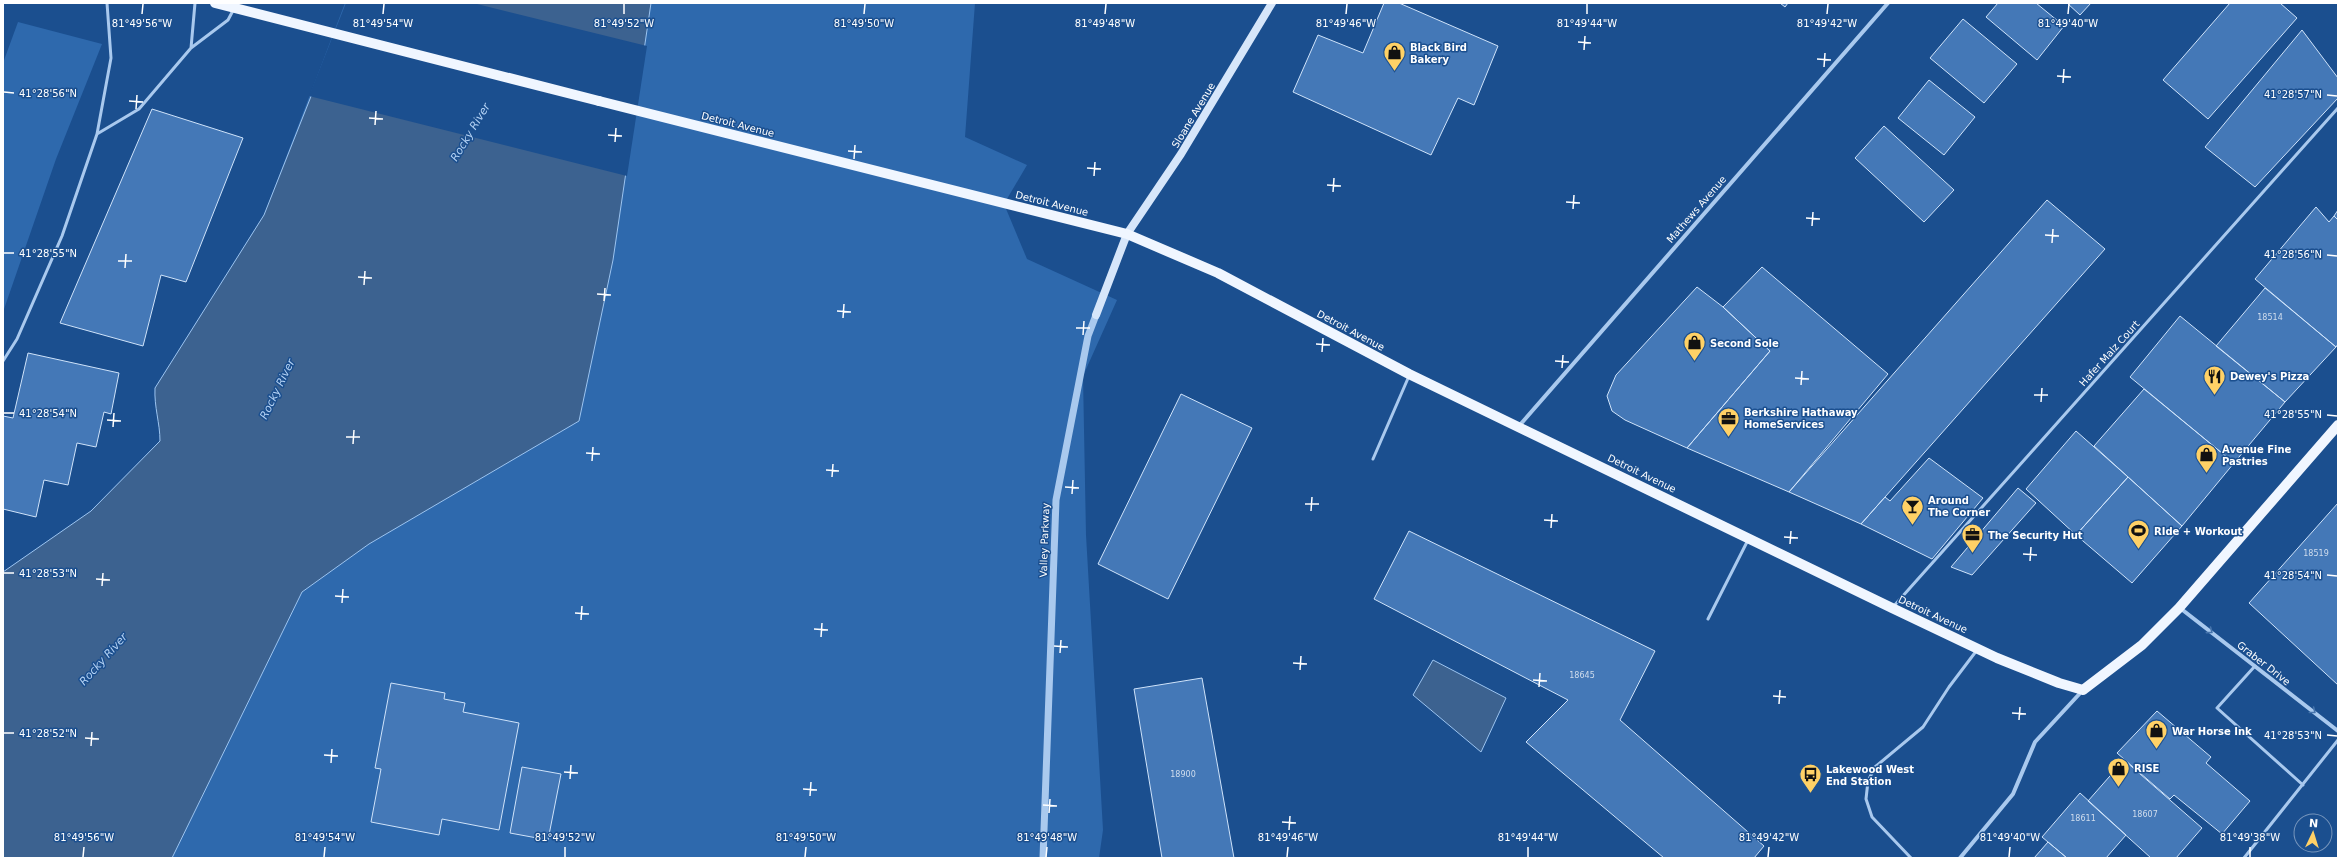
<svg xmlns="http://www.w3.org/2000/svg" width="2341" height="861" font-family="'DejaVu Sans',sans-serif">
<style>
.green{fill:#2e69ad}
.water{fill:#3c6290;stroke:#9cc4f0}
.pier{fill:#1b4f8f}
.building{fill:#4478b7;stroke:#cfe3fa}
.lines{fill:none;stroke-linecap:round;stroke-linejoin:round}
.service{stroke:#a9c9ee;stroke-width:3}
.minor{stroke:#a9c9ee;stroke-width:4}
.tertiary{stroke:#a9c9ee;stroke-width:7}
.secondary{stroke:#d6e6fa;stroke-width:8}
.primary{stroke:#f0f6ff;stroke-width:10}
.primary-bridge{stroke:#f0f6ff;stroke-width:10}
.oneway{stroke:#4674ac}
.ticks{fill:none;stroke:#fff;stroke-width:1.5}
.labels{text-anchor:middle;stroke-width:3;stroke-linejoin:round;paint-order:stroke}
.number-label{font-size:8px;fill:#d0dded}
.poi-label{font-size:10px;font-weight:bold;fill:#fff;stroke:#1b4f8f;text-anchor:start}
.street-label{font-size:10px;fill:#fff;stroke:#1b4f8f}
.water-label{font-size:11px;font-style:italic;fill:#b5d3f5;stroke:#1b4f8f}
.ticks-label{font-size:10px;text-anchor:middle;fill:#fff;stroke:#1b4f8f;stroke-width:3;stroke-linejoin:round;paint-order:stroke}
</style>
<rect width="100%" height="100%" fill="#1b4f8f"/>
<path class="green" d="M345,3h630l-10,134 62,28 -23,39 23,55 90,41 -34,76 3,159 17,295 -4,28h-1096v-286l88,-61 69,-70c0,-18 -6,-34 -5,-53l109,-173z
M18,22l84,22 -46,115 -53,153v-249z"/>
<path class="water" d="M348,3h303l-38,257 -34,161 -210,123 -67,48 -130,266h-169v-286l88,-61 69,-70c0,-18 -6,-34 -5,-53l109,-173z
M1433,660l73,38 -25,54 -68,-57z"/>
<path class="pier" d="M346,3h127l174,43 -20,130 -318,-80z"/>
<path class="building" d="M1384,3h15l99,43 -24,59 -16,-7 -27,57 -138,-63 25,-57 45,18z
M1780,3h8l-3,4z
M1998,3h38l28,23 -27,34 -51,-43z
M2067,3h24l-11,12z
M2230,3h50l17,15 -89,101 -45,-39z
M1963,19l54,45 -33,39 -54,-45z
M2302,30l36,48v20l-83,89 -50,-40z
M1929,80l46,37 -31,38 -46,-37z
M152,109l91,29 -57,144 -25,-7 -18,71 -83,-23z
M1884,126l70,64 -30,32 -69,-64z
M2047,200l58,49 -220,248 -24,27 -72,-32z
M2316,207l13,15 5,-6 4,4v124l-2,3 -81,-68z
M2338,210v10l-4,-4z
M1762,267l126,107 -99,118 -102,-44 83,-97 -47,-44z
M1697,287l26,20 47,44 -83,97 -62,-28 -13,-9 -5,-15 9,-21z
M2265,288l71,59 -51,55 -69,-56z
M2180,316l105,86 -51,61 -104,-86z
M28,353l91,20 -8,41 -7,-2 -8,35 -19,-4 -9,42 -24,-5 -8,37 -33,-8v-93l10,2z
M2144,389l90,74 -52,63 -88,-80z
M1181,394l71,34 -84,171 -70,-35z
M2076,431l52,46 -52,58 -50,-46z
M1929,458l54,40 -51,61 -71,-35 24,-27 5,4z
M2128,477l54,49 -50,57 -56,-48z
M2018,488l18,15 -64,72 -21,-8z
M2338,503v182l-89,-82z
M1409,531l246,120 -35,69 144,126 -10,12h-90l-138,-116 42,-42 -194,-101z
M1202,678l32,180h-72l-28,-169z
M391,683l54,10 -1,6 21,4 -2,9 56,11 -20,107 -57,-11 -3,16 -68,-13 10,-53 -6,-1z
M2157,711l54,46 -5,6 44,38 -28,33 -48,-39 -4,4 -53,-46z
M2124,760l78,68 -26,30h-25l-63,-57z
M522,767l39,7 -13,66 -38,-7z
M2080,793l46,42 -20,23h-39l-25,-21z
M2048,842l19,16h-33z"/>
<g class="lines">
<path class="service" d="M191,48l4,-45
M97,134l42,-25 52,-61 37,-28 9,-17
M3,361l14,-22 45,-103 35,-102 14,-76 -4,-55
M1373,459l36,-83
M1893,607l445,-499
M1708,619l40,-79
M2255,666l-38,42 86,77
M1911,858l-39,-41 -6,-18 2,-18 7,-14 48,-40 26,-40 28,-37
M2244,858l94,-118"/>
<path class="minor" d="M1519,426l369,-423
M2180,608l158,123
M1960,858l53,-64 22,-52 48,-52"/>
<path class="tertiary" d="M1043,858l13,-358 32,-164 8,-21"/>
<path class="secondary" d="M1096,315l31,-81 54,-80 91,-151"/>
<path class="primary" d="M599,101l528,133 91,39 191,101 483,234 105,50 62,25 24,7 59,-45 37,-37 159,-183"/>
<path class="primary-bridge" d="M215,3l384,98"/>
</g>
<defs><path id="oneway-chevron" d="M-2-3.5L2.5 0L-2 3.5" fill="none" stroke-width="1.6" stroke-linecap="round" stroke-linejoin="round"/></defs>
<g class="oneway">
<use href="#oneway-chevron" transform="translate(2210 631) rotate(37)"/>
<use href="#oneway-chevron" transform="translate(2313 711) rotate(38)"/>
</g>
<path class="ticks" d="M142,14l1,-10M383,14l1,-10M624,14v-10M864,14l1,-10M1105,14l1,-10M1346,14l1,-10M1587,14v-10M1827,14l1,-10M2068,14l1,-10M1578,42l13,1M1584,50l1,-14M1817,59l14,1M1824,67l1,-14M2057,76l14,1M2063,83l1,-14M4,92l10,1M2327,95l10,1M129,101l14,1M136,109l1,-14M369,118l14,1M375,125l1,-14M608,135l14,1M615,142l1,-14M848,151l14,1M854,159l1,-14M1087,168l14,1M1094,176l1,-14M1327,185l14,1M1333,192l1,-14M1566,202l14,1M1573,209l1,-14M1806,218l14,1M1812,226l1,-14M2045,235l14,1M2052,243l1,-14M4,253h10M2327,255l10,1M118,261h14M125,268l1,-14M358,277l14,1M364,285l1,-14M597,294l14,1M604,301l1,-13M837,311l14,1M843,318l1,-14M1076,328h14M1083,335l1,-14M1316,344l14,1M1322,352l1,-14M1555,361l14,1M1562,368l1,-13M1795,378l14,1M1801,385l1,-14M2034,395h14M2041,402l1,-14M4,413h10M2327,415l10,1M107,420l14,1M113,427l1,-14M346,437h14M353,444l1,-14M586,453l14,1M592,461l1,-14M826,470l13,1M832,477l1,-13M1065,487l14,1M1072,494l1,-14M1305,504h14M1311,511l1,-14M1544,520l14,1M1551,528l1,-14M1784,537l14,1M1790,544l1,-13M2023,554l14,1M2030,561l1,-14M4,573h10M2327,575l10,1M96,579l14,1M102,586l1,-13M335,596l14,1M342,603l1,-14M575,613l14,1M581,620l1,-14M814,629l14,1M821,637l1,-14M1054,646l14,1M1060,653l1,-13M1293,663l14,1M1300,670l1,-14M1533,680l14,1M1539,687l1,-14M1773,696l13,1M1779,704l1,-14M2012,713l14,1M2019,720l1,-13M4,733h10M2327,735l10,1M85,738l14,1M91,746l1,-14M324,755l14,1M331,763l1,-14M564,772l14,1M570,779l1,-14M803,789l14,1M810,796l1,-14M1043,805l14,1M1049,813l1,-14M1282,822l14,1M1289,830l1,-14M83,857l1,-10M324,857l1,-10M565,857v-10M805,857l1,-10M1046,857l1,-10M1287,857l1,-10M1528,857v-10M1768,857l1,-10M2009,857l1,-10M2250,857v-10"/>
<defs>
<symbol id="shop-pin" viewBox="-11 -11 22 30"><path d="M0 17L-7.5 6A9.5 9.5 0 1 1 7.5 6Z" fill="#ffd166" stroke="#1b4f8f"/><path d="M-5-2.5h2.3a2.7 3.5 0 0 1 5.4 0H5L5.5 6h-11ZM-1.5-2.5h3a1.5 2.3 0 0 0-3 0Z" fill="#111"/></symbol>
<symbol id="restaurant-pin" viewBox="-11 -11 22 30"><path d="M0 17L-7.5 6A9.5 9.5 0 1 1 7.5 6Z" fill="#ffd166" stroke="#1b4f8f"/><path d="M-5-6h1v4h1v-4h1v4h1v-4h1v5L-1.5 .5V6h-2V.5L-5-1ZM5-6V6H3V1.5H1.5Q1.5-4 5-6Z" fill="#111"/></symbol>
<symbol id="office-pin" viewBox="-11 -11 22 30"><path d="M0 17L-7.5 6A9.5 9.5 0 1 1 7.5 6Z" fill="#ffd166" stroke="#1b4f8f"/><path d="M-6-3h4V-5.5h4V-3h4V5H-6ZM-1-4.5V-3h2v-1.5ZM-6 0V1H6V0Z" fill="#111"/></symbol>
<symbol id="bar-pin" viewBox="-11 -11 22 30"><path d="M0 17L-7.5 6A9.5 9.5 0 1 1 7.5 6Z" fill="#ffd166" stroke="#1b4f8f"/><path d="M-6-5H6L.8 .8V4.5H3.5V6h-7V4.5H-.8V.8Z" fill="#111"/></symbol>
<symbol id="stadium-pin" viewBox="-11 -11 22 30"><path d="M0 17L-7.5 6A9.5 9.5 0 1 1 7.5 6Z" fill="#ffd166" stroke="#1b4f8f"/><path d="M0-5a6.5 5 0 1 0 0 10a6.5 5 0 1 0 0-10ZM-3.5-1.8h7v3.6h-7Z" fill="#111"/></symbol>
<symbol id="bus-pin" viewBox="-11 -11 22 30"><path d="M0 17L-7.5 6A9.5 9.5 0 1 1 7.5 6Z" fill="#ffd166" stroke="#1b4f8f"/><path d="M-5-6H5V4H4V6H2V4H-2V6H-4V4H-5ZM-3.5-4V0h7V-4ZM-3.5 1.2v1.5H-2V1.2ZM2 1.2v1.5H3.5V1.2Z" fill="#111"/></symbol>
</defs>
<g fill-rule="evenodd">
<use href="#shop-pin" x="1382" y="40" width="25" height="34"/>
<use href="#shop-pin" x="1682" y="330" width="25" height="34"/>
<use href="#restaurant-pin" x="2202" y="364" width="25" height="34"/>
<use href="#office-pin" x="1716" y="406" width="25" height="34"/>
<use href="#shop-pin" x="2194" y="442" width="25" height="34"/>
<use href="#bar-pin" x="1900" y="494" width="25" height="34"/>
<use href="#stadium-pin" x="2126" y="518" width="25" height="34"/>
<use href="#office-pin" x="1960" y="522" width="25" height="34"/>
<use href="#shop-pin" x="2144" y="718" width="25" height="34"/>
<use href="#shop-pin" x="2106" y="756" width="25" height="34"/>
<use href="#bus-pin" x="1798" y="762" width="25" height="34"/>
</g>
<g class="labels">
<g class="number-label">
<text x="2270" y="320">18514</text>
<text x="2316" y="556">18519</text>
<text x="1582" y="678">18645</text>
<text x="1183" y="777">18900</text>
<text x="2145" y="817">18607</text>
<text x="2083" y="821">18611</text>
</g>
<g class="poi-label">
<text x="1410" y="51">Black Bird<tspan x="1410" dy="12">Bakery</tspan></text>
<text x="1710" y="347">Second Sole</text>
<text x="2230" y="380">Dewey's Pizza</text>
<text x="1744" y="416">Berkshire Hathaway<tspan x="1744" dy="12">HomeServices</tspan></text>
<text x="2222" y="453">Avenue Fine<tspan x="2222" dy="12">Pastries</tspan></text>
<text x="1928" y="504">Around<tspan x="1928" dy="12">The Corner</tspan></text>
<text x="2154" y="535">RIde + Workout</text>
<text x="1988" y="539">The Security Hut</text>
<text x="2172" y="735">War Horse Ink</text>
<text x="2134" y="772">RISE</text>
<text x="1826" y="773">Lakewood West<tspan x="1826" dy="12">End Station</tspan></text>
</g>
<g class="street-label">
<text transform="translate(1193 115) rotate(-59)" y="4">Sloane Avenue</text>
<text transform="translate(738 124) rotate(14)" y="4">Detroit Avenue</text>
<text transform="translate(1052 203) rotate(14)" y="4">Detroit Avenue</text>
<text transform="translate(1696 209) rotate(-49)" y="4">Mathews Avenue</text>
<text transform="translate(1351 330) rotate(28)" y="4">Detroit Avenue</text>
<text transform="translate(2109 353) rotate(-48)" y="4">Hafer Malz Court</text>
<text transform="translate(1642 473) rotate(26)" y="4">Detroit Avenue</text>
<text transform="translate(1044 540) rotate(-88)" y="4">Valley Parkway</text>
<text transform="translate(1933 614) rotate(25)" y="4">Detroit Avenue</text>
<text transform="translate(2264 663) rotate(38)" y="4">Graber Drive</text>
</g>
<g class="water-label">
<text transform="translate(470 132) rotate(-59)" y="4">Rocky River</text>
<text transform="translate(277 389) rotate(-64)" y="4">Rocky River</text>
<text transform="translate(103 659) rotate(-48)" y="4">Rocky River</text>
</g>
</g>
<g class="ticks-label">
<text x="142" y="27">81°49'56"W</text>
<text x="383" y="27">81°49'54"W</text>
<text x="624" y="27">81°49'52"W</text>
<text x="864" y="27">81°49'50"W</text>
<text x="1105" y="27">81°49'48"W</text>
<text x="1346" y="27">81°49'46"W</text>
<text x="1587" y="27">81°49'44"W</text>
<text x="1827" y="27">81°49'42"W</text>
<text x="2068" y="27">81°49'40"W</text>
<text x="48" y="97">41°28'56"N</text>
<text x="2293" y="98">41°28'57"N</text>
<text x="48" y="257">41°28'55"N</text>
<text x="2293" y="258">41°28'56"N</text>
<text x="48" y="417">41°28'54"N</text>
<text x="2293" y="418">41°28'55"N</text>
<text x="48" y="577">41°28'53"N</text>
<text x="2293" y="579">41°28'54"N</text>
<text x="48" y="737">41°28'52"N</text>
<text x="2293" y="739">41°28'53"N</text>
<text x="84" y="841">81°49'56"W</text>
<text x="325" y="841">81°49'54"W</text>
<text x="565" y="841">81°49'52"W</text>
<text x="806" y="841">81°49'50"W</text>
<text x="1047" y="841">81°49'48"W</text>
<text x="1288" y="841">81°49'46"W</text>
<text x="1528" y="841">81°49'44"W</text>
<text x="1769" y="841">81°49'42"W</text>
<text x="2010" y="841">81°49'40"W</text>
<text x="2250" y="841">81°49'38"W</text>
</g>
<rect width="2341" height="861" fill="none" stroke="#ffffff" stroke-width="8"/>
<g transform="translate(2313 833) rotate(4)"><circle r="19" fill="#1b4f8f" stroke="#7695bc"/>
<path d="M0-3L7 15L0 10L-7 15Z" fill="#ffd166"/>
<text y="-6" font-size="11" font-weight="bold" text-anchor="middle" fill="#ffffff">N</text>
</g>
</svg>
